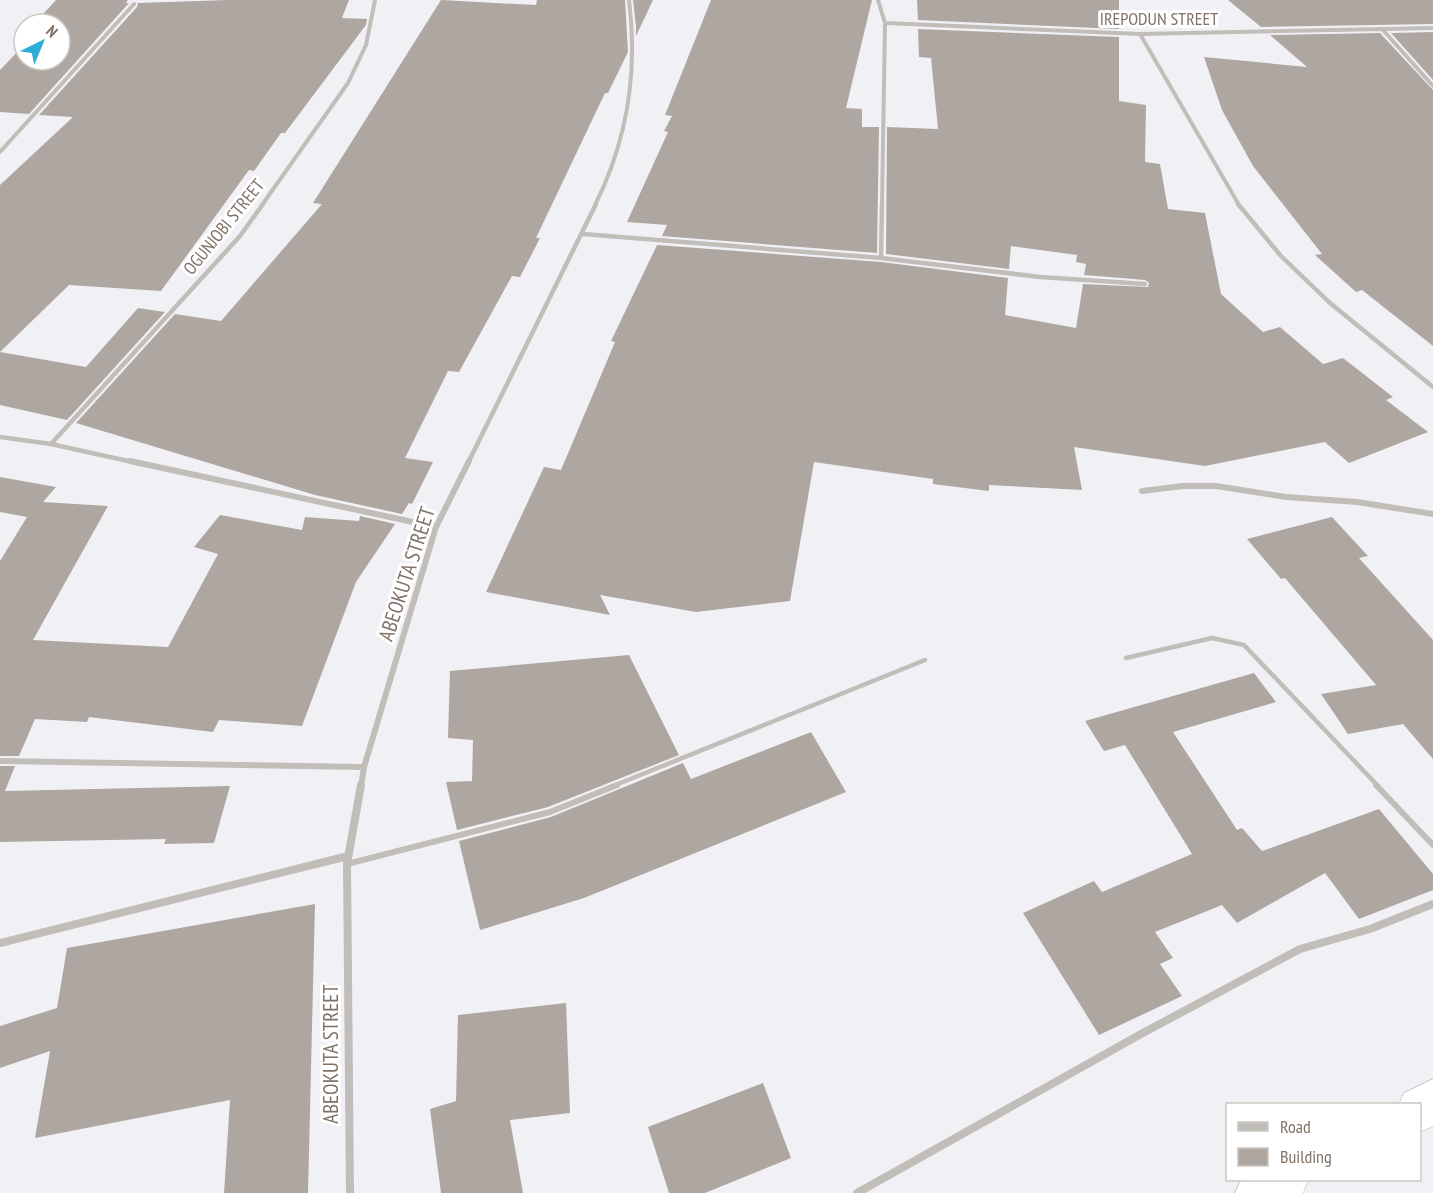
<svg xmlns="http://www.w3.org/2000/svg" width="1433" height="1193" font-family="'PT Sans Narrow',sans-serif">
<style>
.building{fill:#aea7a1}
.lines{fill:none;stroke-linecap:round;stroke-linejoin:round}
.trunk-casing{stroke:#b5b1ad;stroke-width:1}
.service-far1{stroke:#c1bdb9;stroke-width:4.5}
.service{stroke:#c1bdb9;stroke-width:6}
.minor-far3{stroke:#c1bdb9;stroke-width:4}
.minor-far2{stroke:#c1bdb9;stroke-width:4.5}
.minor-far1{stroke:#c1bdb9;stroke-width:6}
.minor{stroke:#c1bdb9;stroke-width:8}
.trunk{fill:#fff;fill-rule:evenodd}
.labels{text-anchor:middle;stroke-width:6;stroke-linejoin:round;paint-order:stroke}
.far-street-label{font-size:18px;fill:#807266;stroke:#fff}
.street-label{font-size:21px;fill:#807266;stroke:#fff}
</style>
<rect width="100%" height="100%" fill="#f1f1f5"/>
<path class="building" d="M56,0h72l-2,3h3l-100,111 -29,-2v-42l24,-25v15h36v-36h-26z
M227,0h122l-7,18 25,1 -1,6 -81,108h-4l-27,38 -5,-1 -88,121 -92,-6 -69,67 86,15 52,-59 27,4 -98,108 -67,-15v-220l73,-68 -34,-2 98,-108 1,-4z
M441,0l95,5 1,-5h88l3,52 -20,41h-3l-69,145h4l-20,39 -8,-1 -53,96 -11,-1 -43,87 28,4 -21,42 -3,-1 -7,11 -87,-19 -239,-72 99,-109 46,7 101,-117 -9,-1z
M633,0h20l-17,36v-10z
M711,0h161l-26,108 16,1v18h17l-2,126 -215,-17 5,-11 -40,-3 41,-90 -4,-1 8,-15 -7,-1z
M917,0h202v29l-201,-9z
M1228,0h205v24l-172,3z
M918,29l201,8v64l27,4 -1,57 15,2 8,45 37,4 16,81 42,38 17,-5 43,37 20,-6 50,39 -7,3 42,32 -79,31 -24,-21 -120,24 -131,-19 8,43 -93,-5v6l-56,-7v-5l-119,-17 -24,139 -94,11 -96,-17 10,20 -124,-23 58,-125 17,3 54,-128 -4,-1 46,-96 224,17 127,16 -3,37 71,13 7,-44 65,3 1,-4 -4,-3 -61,-5 2,-11 -10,-2 1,-7 -66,-9 -2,23 -123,-15 1,-127 51,2 -7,-71 -12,-1z
M1433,32v48l-42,-47z
M1380,33l53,57v256l-71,-56 -6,2 -41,-37 7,-1 -69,-88 -31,-56 -18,-53 103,10 -37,-32z
M0,477l56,10 -13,15 65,4 -75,134 135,7 50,-93 -24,-7 26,-32 82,15 3,-13 54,4 1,-5 35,8 -39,58 -54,144 -83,-6 -6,12 -124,-15 -2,5 -52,-3 -16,37h-19v-195l27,-44 -27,-5z
M1332,517l36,39 -9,2 74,82v119l-30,-35 -55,10 -27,-40 55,-9 -91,-107 -4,1 -34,-40z
M629,655l50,100 -131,52 -91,23 -11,-48 26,-1 1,-41 -25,-2 2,-67z
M1254,673l22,29 -103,30 64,98 5,-2 20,23 117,-42 54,65v16l-74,29 -34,-46 -88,50 -15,-18 -67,27 18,26 -13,6 22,32 -83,39 -76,-122 71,-32 8,11 90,-38 -67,-109 -21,6 -19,-30z
M811,732l35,60 -262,106 -104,32 -21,-89 92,-24 132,-54 8,16z
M0,766h15l-10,25 225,-5 -16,57 -50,1 2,-5 -166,3z
M315,904l-7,289h-84l6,-93 -195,38 15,-87 -50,17v-42l57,-18 10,-60z
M566,1003l4,110 -60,7 13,73h-82l-11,-84 26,-8 2,-86z
M763,1083l28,75 -86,35h-36l-21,-66z"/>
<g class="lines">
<defs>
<path id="trunk" d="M1433,1079v47l-13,6v-28h-21l5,-11z
M1241,1180h67l-5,13h-68z"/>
</defs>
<use href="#trunk" class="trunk-casing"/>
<path class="service-far1" d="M1126,658l86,-20 32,7 134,141
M613,786l312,-126"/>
<path class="service" d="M1376,785l57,60
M347,864l203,-52 67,-27"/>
<path class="minor-far3" d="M878,0l7,23 -3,182
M885,23l255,11 293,-6
M1383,30l50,56
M1140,34l99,171
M0,152l134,-148
M262,205l86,-122 18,-38 9,-45
M595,205c32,-64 43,-134 34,-205"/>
<path class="minor-far2" d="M1238,204l43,52 49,47 103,84
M583,234l298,24 159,19 105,7
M881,258l1,-54
M0,437l51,7 86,19
M51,444l189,-208 23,-32
M468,463l128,-259"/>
<path class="minor-far1" d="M130,461l306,66
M1142,491l41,-5h33l70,11 71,5 76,12
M0,761l364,6
M361,786l3,-19 72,-240 33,-66"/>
<path class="minor" d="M0,943l348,-87
M350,1193l-3,-329 14,-79
M857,1193l284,-159 159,-85 70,-20 63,-25"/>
<use href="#trunk" class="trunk"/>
</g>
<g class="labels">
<g class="far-street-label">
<text x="1159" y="25">IREPODUN STREET</text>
<text transform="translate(224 227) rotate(-51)" y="6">OGUNJOBI STREET</text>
</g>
<g class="street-label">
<text transform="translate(407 574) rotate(-72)" y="7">ABEOKUTA STREET</text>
<text transform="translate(331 1054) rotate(-90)" y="7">ABEOKUTA STREET</text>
</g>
</g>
<rect x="1226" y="1103" width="195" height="78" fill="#ffffff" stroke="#ccc7c2" stroke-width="1.5"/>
<rect x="1238" y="1122" width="30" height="9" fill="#c1bdb9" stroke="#ccc7c2" stroke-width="1.5"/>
<text x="1280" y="1133" font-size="18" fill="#807266">Road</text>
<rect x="1238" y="1148" width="30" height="18" fill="#aea7a1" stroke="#ccc7c2" stroke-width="1.5"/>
<text x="1280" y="1163" font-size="18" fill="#807266">Building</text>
<g transform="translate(42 42) rotate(43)"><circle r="28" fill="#ffffff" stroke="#ccc7c2" stroke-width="1.5"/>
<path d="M0-4.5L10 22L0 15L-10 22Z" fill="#2fadd7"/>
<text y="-9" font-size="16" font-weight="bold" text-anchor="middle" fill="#807266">N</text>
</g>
</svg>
